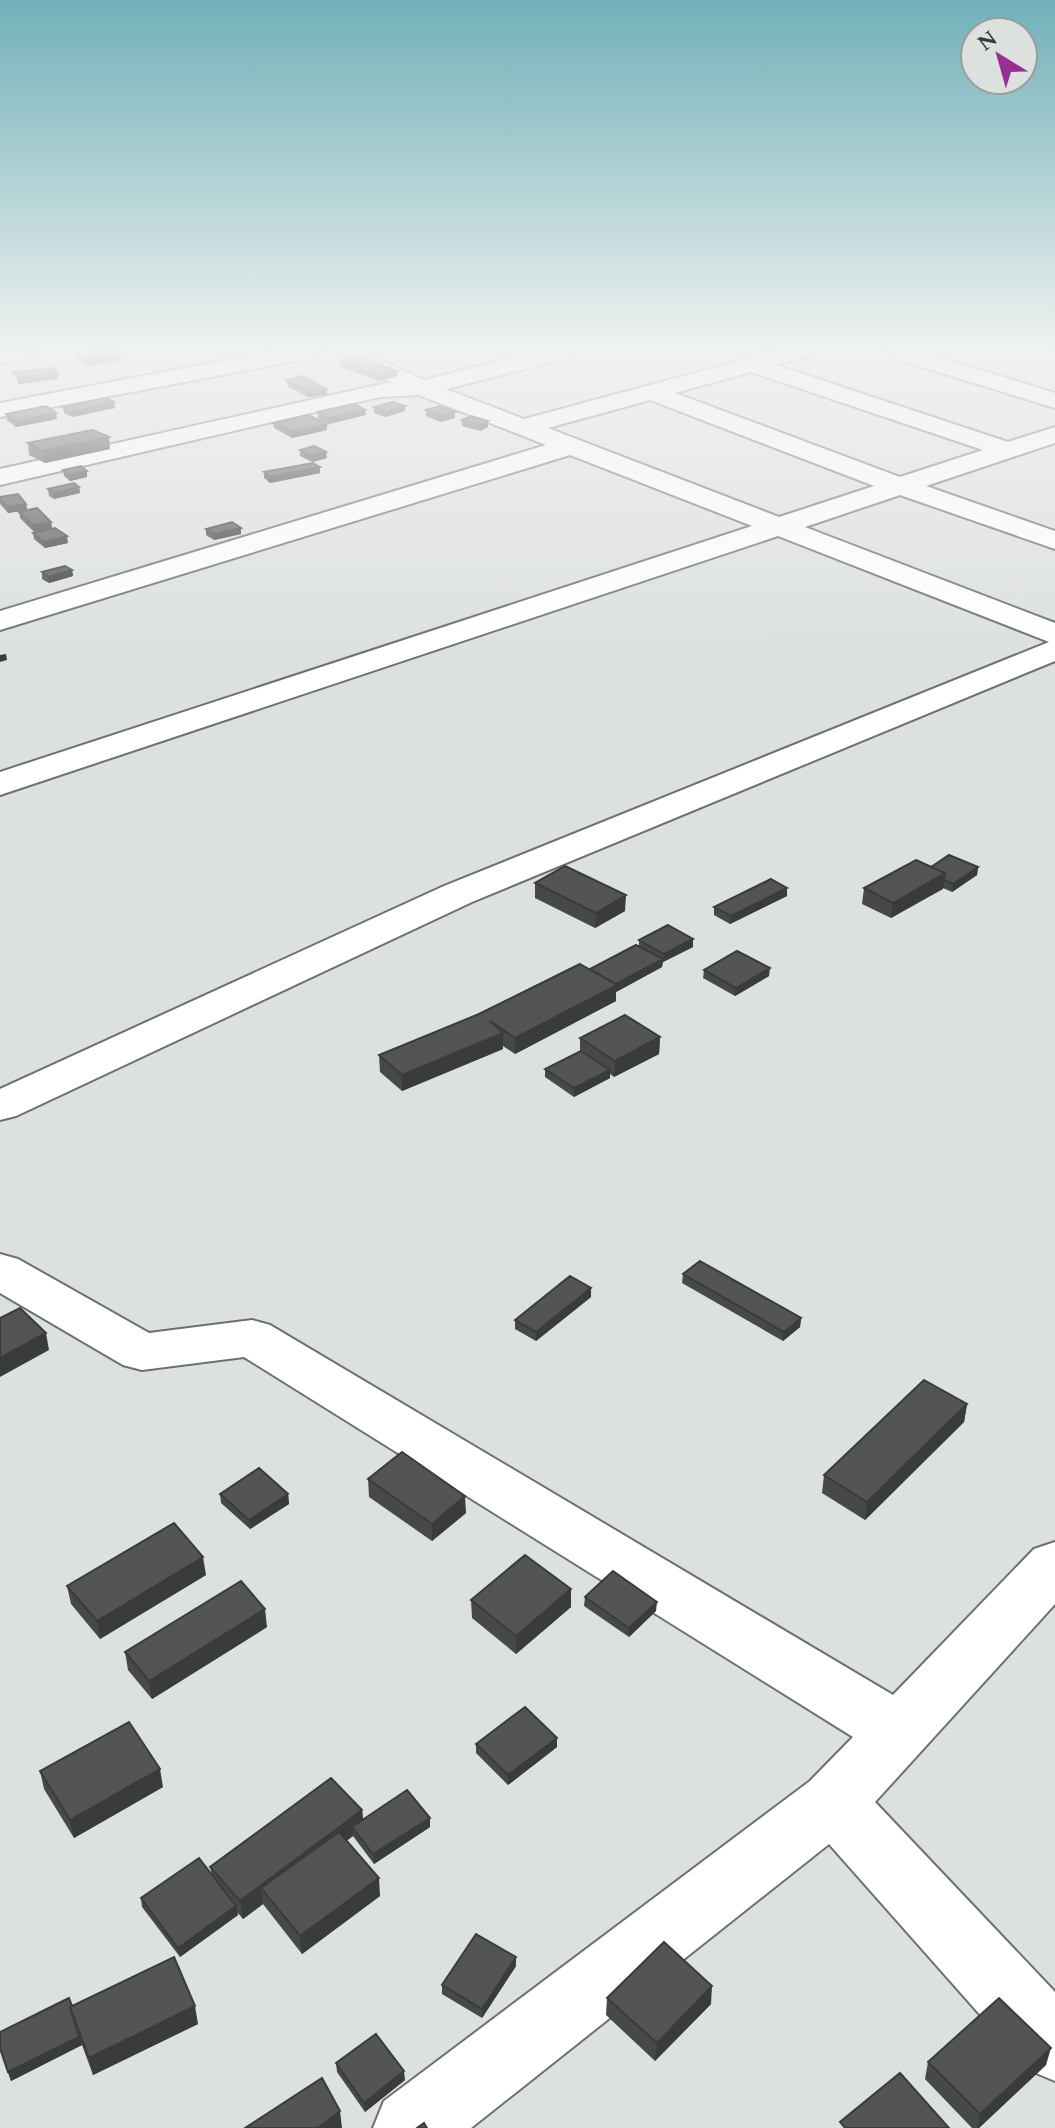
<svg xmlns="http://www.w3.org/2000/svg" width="1055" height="2128" font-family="Spectral,serif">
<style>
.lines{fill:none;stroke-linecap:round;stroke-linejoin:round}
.minor-casing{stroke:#6e706e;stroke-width:4}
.minor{fill:#fff;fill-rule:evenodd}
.wall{fill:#474947}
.shaded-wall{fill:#393c3a}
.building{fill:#525553;stroke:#393c3a;stroke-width:2}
</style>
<rect width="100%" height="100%" fill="#dde1de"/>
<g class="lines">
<defs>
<path id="minor" d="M0,351h40l-3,5 -37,7z
M274,351h48l-11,7 -311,59v-14z
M332,351h30l62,29 115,-29h39l-3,5 -129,33 78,30 252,-68h37l-3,5 -34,9 232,77 47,-15v16l-129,43 129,45v18l-155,-54 -95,32 250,96v38l-583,241 -456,214 -16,4v-31l444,-203 605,-244 -271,-106 -778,259v-23l752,-246 -182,-71 -570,175v-19l546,-166 -127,-50 -39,2 -380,88v-16l391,-87zM751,372l232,78 -83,27 -225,-84zM650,400l224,86 -95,31 -231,-89z
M884,351h35l136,42v15l-168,-52z
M0,1254l18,5 131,74 103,-13 18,5 623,370 141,-146 21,-7v62l-180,198 180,190v89l-26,-11 -200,-226 -358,284h-98l11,-27 426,-320 43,-44 -609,-380 -102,13 -19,-5 -123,-72z"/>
</defs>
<use href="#minor" class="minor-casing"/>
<use href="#minor" class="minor"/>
</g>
<path class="wall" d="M77,355l45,5 -35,7 -10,-7z
M341,361l56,15 -19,5 -37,-14z
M287,380l40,15 -19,2 -21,-11z
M114,402l1,6 -43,9 -8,-4 -1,-6z
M374,407l31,4 -20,6 -11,-4z
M365,410l1,5 -37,9 -11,-6v-6z
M426,410l29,8 -15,4 -14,-6z
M6,414l51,5 -41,8 -9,-7z
M462,420l26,1v6l-8,4 -18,-5z
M273,423l54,1v6l-35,8 -18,-10z
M28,443l82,6 -65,14 -16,-8z
M300,450l27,8 -15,4 -12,-6z
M63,470l24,7 -17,4 -6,-5z
M264,472l56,1 -50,10 -6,-5z
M79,487l1,6 -26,6 -5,-3 -1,-7z
M0,497l26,7 1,6 -19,3 -8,-9z
M19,512l32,10 1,6 -18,4 -14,-14z
M206,529l35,5 -27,6 -8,-5z
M33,533l35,10 -23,5 -11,-9z
M72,570l1,6 -24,7 -7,-4v-7z
M931,867h47l-1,8 -25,17 -9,-4 -52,30 -29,-14 2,-16z
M535,883l90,28 -30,17 -60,-30z
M787,888v8l-57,28 -16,-9v-8z
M693,939v8l-30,15 -1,5 -46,25v9l-101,53 -12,-8v3l-101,42 -22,-19 -1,-17 211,-86 49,-23v-6z
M704,970l65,6 -34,20 -32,-18z
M660,1037l-1,17 -45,23 -4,-3v4l-36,19 -29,-20v-8l35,-17v-14z
M683,1274l118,44 -1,9 -17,14 -101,-58z
M591,1297l-55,44 -21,-12v-9z
M967,1404l-3,18 -99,98 -43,-27 2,-18z
M368,1479l98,34 -34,28 -63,-44z
M220,1494h68l1,10 -39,25 -29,-26z
M206,1575l-106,64 -29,-35 -4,-18z
M571,1589v18l-55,47 -44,-36 -1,-18z
M585,1597l71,14 -27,26 -45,-31z
M267,1627l-115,72 -24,-29 -3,-18z
M476,1744l81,3 -49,38 -32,-32z
M40,1771l123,16 -89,51 -30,-49z
M362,1810l1,10 67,7 -56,37 -21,-28 -7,5 34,55 -78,58 -39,-50 -20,15 -6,-7 1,3 -58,42 -38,-50 -1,-9 71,-23 -2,-8z
M516,1966l-34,52 -40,-24v-9z
M607,1998l104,6 -56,57 -49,-46z
M72,2006l126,18 -105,51 -11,-30 -71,36 -11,-32z
M928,2062l118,3 -67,63h-7l-47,-49z
M336,2063l69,17 -40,32 -28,-40z"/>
<path class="shaded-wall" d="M121,355l1,5 -35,7 -1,-6z
M397,371v5l-19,5v-6z
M58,374v5l-40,5 -1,-6z
M327,389v6l-19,2v-6z
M114,402l1,6 -43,9v-5z
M405,406v5l-20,6 -1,-5z
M365,410l1,5 -37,9v-6z
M455,412v6l-15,4v-6z
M56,413l1,6 -41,8 -1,-6z
M488,421v6l-8,4v-6z
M327,424v6l-35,8v-6z
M109,437l1,12 -65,14 -2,-12z
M326,452l1,6 -15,4v-6z
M320,467v6l-50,10 -1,-6z
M87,471v6l-17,4 -1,-6z
M79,487l1,6 -26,6v-6z
M26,504l1,6 -19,3 -1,-6z
M51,522l1,6 -18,4 -1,-7z
M241,528v6l-27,6v-6z
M67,536l1,7 -23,5 -1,-6z
M72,570l1,6 -24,7 -1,-6z
M6,654l1,6 -7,2v-7z
M978,867l-1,8 -25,17 1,-8z
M945,873l-2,16 -52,29 2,-15z
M787,888v8l-57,28 1,-8z
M626,895l-1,16 -30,17 1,-15z
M693,939v8l-30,15 1,-8z
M663,959l-1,8 -46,25v9l-101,53v-16z
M770,968l-1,8 -34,20 1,-8z
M503,1033v16l-101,42v-16z
M660,1037l-1,17 -45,23 1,-16z
M610,1070v8l-36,19v-9z
M591,1288v9l-55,44v-9z
M801,1318l-1,9 -17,14 1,-9z
M46,1333l3,17 -49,27v-19z
M967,1404l-3,18 -99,98 2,-18z
M288,1494l1,10 -39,25 -1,-9z
M465,1496l1,17 -34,28v-17z
M203,1557l3,18 -106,64 -3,-18z
M571,1589v18l-55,47v-18z
M657,1602l-1,9 -27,26v-9z
M265,1609l2,18 -115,72 -3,-18z
M557,1738v9l-49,38v-10z
M160,1769l3,18 -89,51 -4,-18z
M362,1810l2,18 -12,-1 1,9 -84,63 -8,-11 2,16 -20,15 -3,-18z
M430,1818v9l-56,37 -1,-10z
M379,1878l1,18 -78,58 -2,-18z
M236,1906l2,9 -58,42 -2,-9z
M516,1957v9l-34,52v-9z
M712,1986l-1,18 -56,57 2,-18z
M195,2006l3,18 -105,51 -4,-17z
M80,2036l2,9 -71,36 -3,-9z
M1051,2048l-5,17 -67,63h-2l3,-14z
M404,2071l1,9 -40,32 -1,-9z
M340,2111l2,17h-24z"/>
<path class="building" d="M97,351h18l6,4 -35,6 -9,-6z
M359,356l38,15 -19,4 -37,-14z
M54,368l4,6 -41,4 -4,-6z
M302,376l25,13 -19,2 -21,-11z
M106,398l8,4 -42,10 -9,-5z
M393,402l12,4 -21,6 -10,-5z
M354,404l11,6 -36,8 -11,-6z
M46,406l10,7 -41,8 -9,-7z
M440,406l15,6 -15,4 -14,-6z
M308,415l19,9 -35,8 -19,-9z
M471,416l17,5 -8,4 -18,-5z
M92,430l17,7 -66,14 -15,-8z
M314,446l12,6 -14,4 -12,-6z
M313,463l7,4 -51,10 -5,-5z
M81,466l6,5 -18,4 -6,-5z
M74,483l5,4 -25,6 -6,-4z
M18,494l8,10 -19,3 -7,-8v-2z
M37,508l14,14 -18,3 -14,-13z
M232,522l9,6 -27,6 -8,-5z
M55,528l12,8 -23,6 -11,-9z
M65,566l7,4 -24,7 -6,-5z
M949,855l29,12 -25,17 -9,-4 1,-7 -14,-6z
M916,860l29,13 -52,30 -29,-15z
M565,866l61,29 -30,18 -61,-30z
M771,879l16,9 -56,28 -17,-9z
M668,925l25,14 -29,15 -25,-14z
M636,945l27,14 -47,25 -26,-15z
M737,951l33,17 -34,20 -32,-18z
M580,964l37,21 -102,53 -25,-17 13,12 -101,42 -23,-20 100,-41z
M625,1015l35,22 -45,24 -35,-23z
M581,1051l29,19 -36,18 -29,-19z
M700,1261l101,57 -17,14 -101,-58z
M570,1276l21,12 -55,44 -21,-12z
M20,1308l26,25 -46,25v-40z
M924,1380l43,24 -100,98 -43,-27z
M402,1452l63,44 -33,28 -64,-45z
M259,1468l29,26 -39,26 -29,-26z
M174,1523l29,34 -106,64 -30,-35z
M525,1555l46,34 -55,47 -45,-36z
M613,1571l44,31 -28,26 -44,-31z
M241,1581l24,28 -116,72 -24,-29z
M525,1707l32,31 -49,37 -32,-31z
M129,1722l31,47 -90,51 -30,-49z
M331,1778l31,32 -122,91 -30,-34z
M407,1790l23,28 -57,36 -21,-27z
M339,1832l40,46 -79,58 -39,-48z
M199,1858l37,48 -58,42 -37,-50z
M476,1934l40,23 -34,52 -40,-24z
M664,1942l48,44 -55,57 -50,-45z
M174,1957l21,49 -106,52 -19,-51z
M69,1998l3,8 -2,1 9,30 -71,35 -8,-24v-16z
M999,1998l52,50 -71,66 -52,-52z
M376,2034l28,37 -40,32 -28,-40z
M900,2073l49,55h-104l-5,-6z
M322,2078l18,33 -22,17h-73z
M424,2123l3,5h-10z"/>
<linearGradient id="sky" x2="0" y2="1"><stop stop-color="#70b0b8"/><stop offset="0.54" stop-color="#f0f2f0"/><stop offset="1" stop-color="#f0f2f0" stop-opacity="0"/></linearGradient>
<rect width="1055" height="649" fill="url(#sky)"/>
<g transform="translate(999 56) rotate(323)"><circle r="38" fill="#dde1de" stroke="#9b9e9c" stroke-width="2"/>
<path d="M0-6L14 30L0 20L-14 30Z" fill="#982f93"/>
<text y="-12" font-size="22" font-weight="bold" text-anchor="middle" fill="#383a38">N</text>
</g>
</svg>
